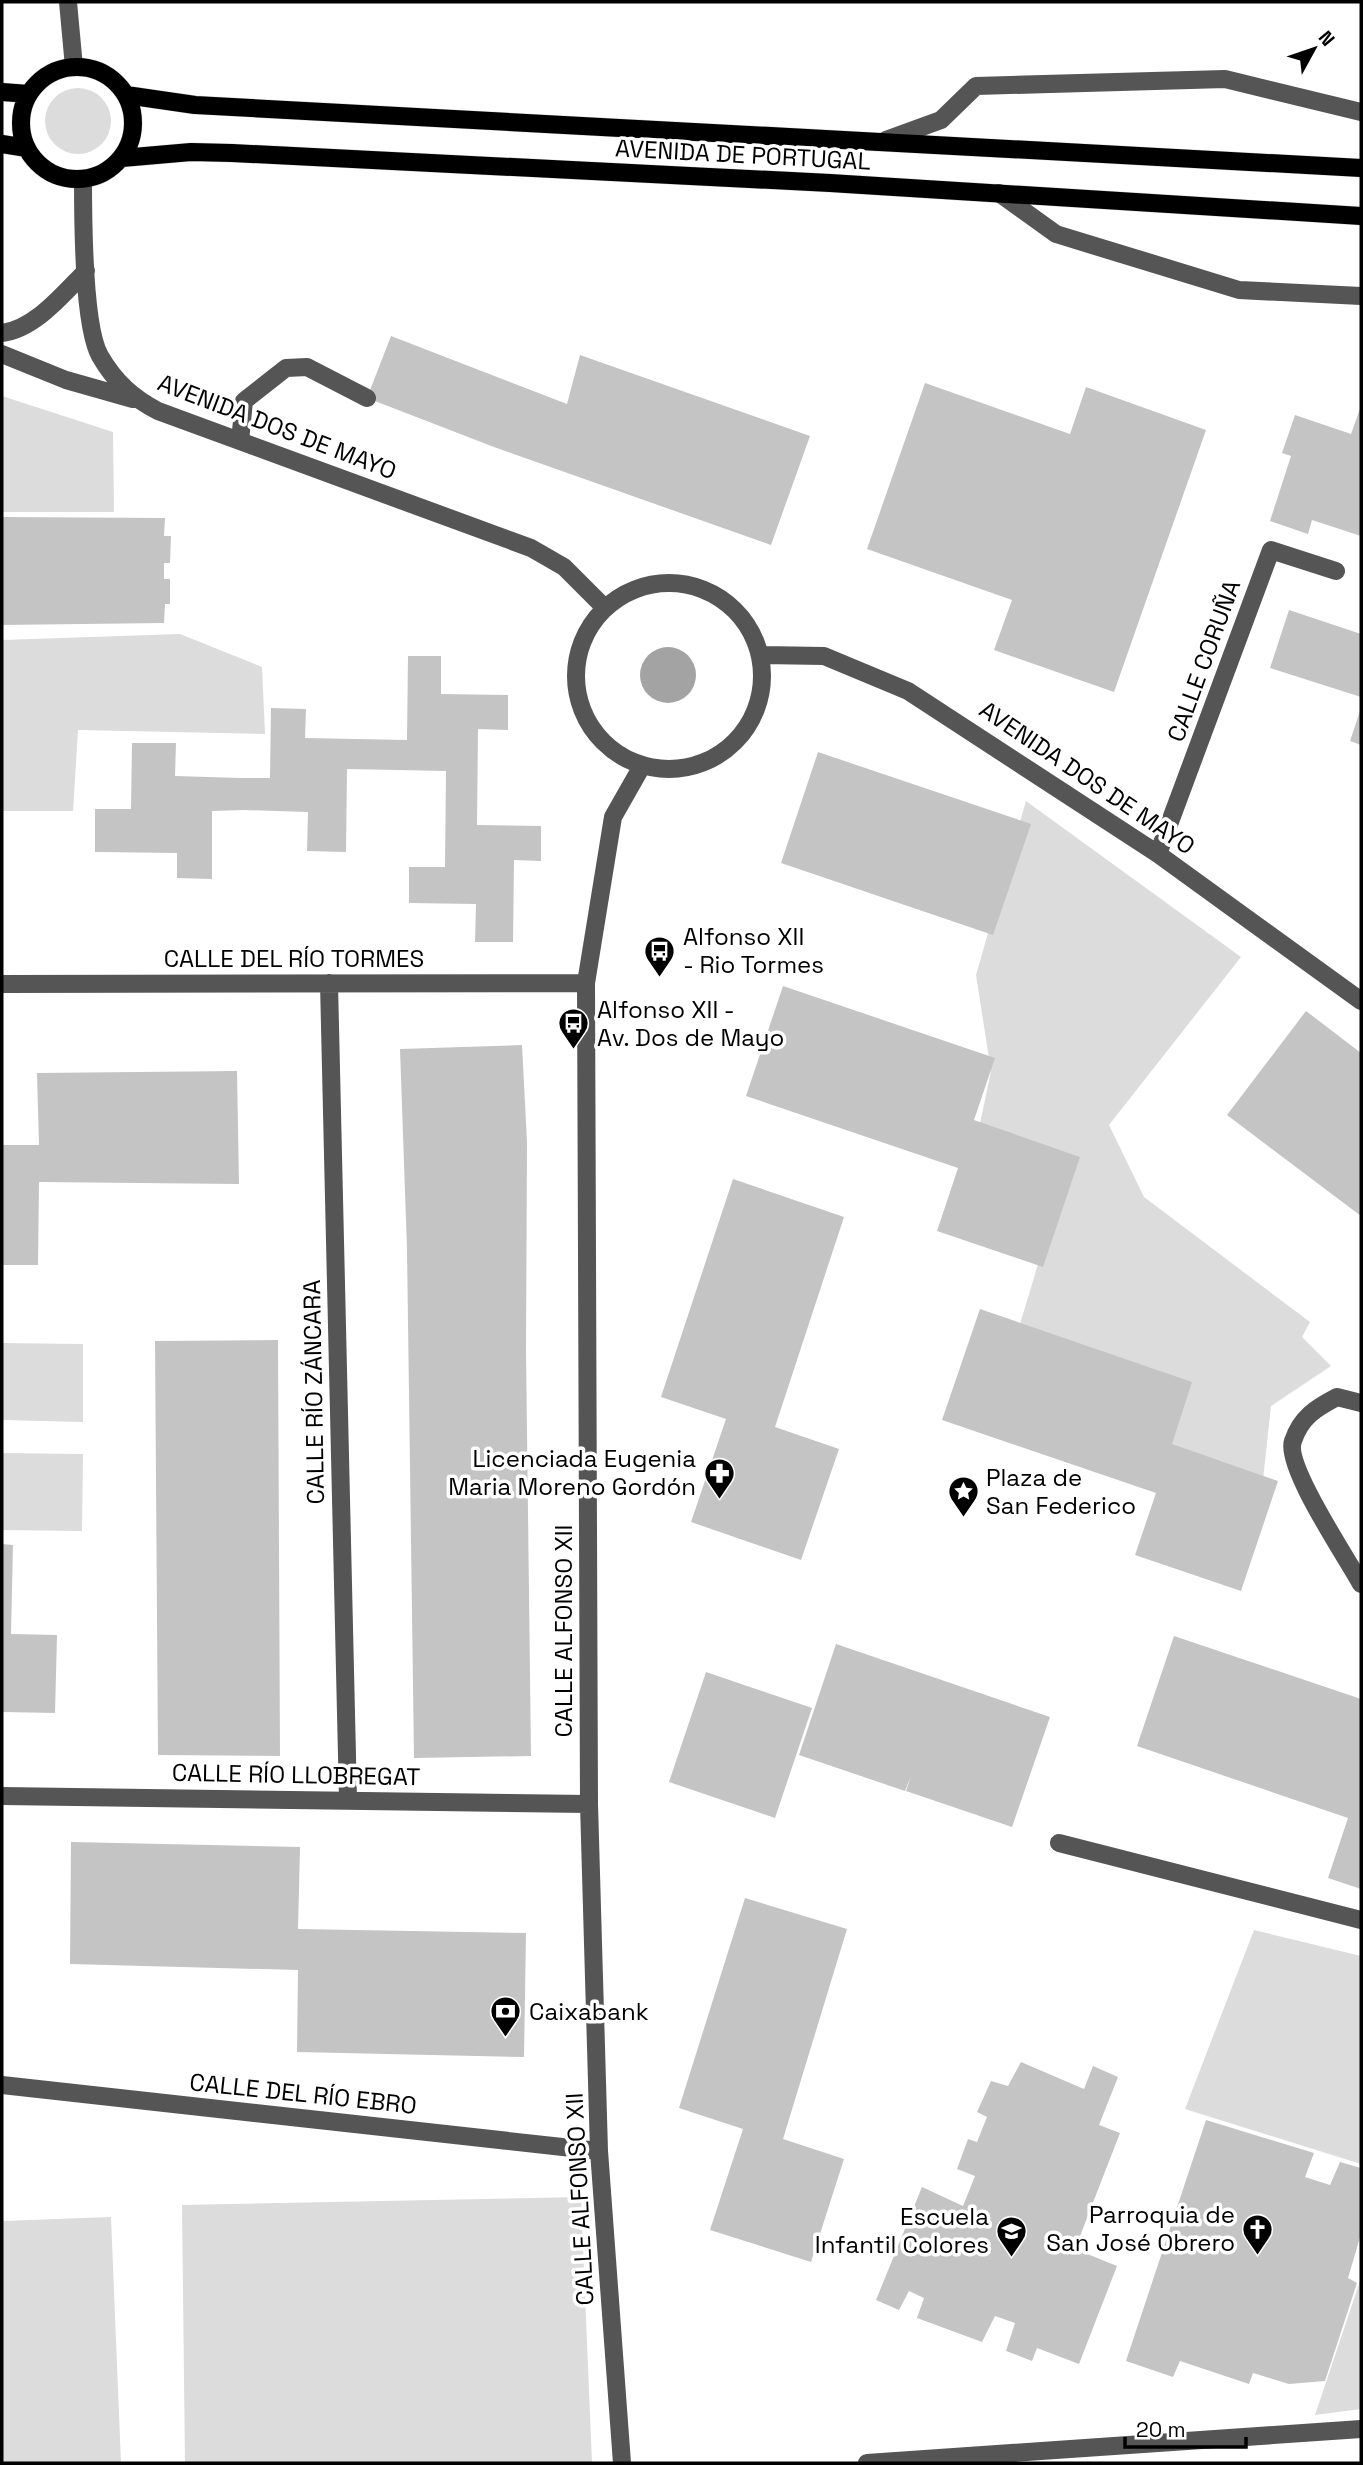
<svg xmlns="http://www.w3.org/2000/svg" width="1363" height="2465" font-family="'Space Grotesk',sans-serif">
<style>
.green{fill:#dcdcdc}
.water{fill:#a3a3a3}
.building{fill:#c4c4c4}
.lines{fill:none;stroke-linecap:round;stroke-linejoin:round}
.major-casing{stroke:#dbdbdb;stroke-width:19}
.minor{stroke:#555;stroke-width:18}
.major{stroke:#000;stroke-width:18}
.labels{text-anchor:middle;stroke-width:7;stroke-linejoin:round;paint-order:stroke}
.street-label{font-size:24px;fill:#000;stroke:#fff}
.poi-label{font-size:24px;fill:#000;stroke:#fff;text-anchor:start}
</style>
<rect width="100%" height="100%" fill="#fff"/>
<path class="green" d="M45 121a33 33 0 1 1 66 0a33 33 0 1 1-66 0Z
M2,396l111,36 1,80h-112z
M180,634l82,33 3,67 -187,-4 -5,81h-71v-171z
M1026,801l215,156 -132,168 35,72 166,125 -8,15 29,29 -60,40 -9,83 -94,-32 -151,-123 49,-163 -89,-33 14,-67 -15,-96z
M2,1343l81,1v78l-81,-2z
M2,1453l81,1 -1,77 -80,-1z
M1254,1930l107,26v208l-176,-55z
M581,2197l11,266h-407l-3,-258z
M111,2217l10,246h-119v-242z
M1361,2278v131l-46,6z"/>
<path class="water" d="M640 675a28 28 0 1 1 56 0a28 28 0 1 1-56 0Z"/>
<path class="building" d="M391,336l176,68 13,-49 230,81 -39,109 -277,-98 -127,-49z
M925,383l145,51 16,-47 120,43 -92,262 -120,-42 18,-50 -145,-51z
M1361,406v130l-49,-16 -4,14 -38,-13 21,-65 -9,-3 13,-38 56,19z
M2,517l163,1 -1,18h7l-1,27h-6v16h6v25h-5l-1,19 -162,2z
M1289,610l72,24v63l-91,-29z
M408,656h33v38l67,1v35l-30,-1 -1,96 64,1v35l-27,-1 -1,82h-38l1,-38 -67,-1v-36h36l1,-96 -99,-2 -1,83 -39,-1 1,-39 -64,-2 -32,1v68l-35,-1v-25l-82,-1v-43h36l1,-66h44l-1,33 66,2h29l1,-70 35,1 -1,29 102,2z
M1361,708v37l-11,-4z
M818,752l213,72 -38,111 -212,-72z
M783,986l212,72 -21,62 106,37 -37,110 -106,-36 21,-63 -212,-72z
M1306,1011l55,42v163l-134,-101z
M522,1045l5,97 -1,208 5,406 -117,2 -7,-509 -7,-200z
M237,1071l2,113 -200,-2 -1,83h-36v-120h37l-2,-72z
M733,1179l111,38 -69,210 64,22 -38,111 -110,-38 35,-103 -65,-22z
M980,1309l212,73 -20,62 106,37 -37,110 -106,-36 21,-62 -214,-73z
M278,1340l2,416 -122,-1 -3,-414z
M2,1544l11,1 -2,89 46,1 -2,78 -53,-1z
M1174,1636l187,63v190l-33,-11 20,-60 -211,-72z
M836,1644l214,73 -38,110 -106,-36 5,-15 -6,15 -106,-36z
M706,1672l106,36 -37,110 -106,-36z
M71,1842l229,5 -2,82 228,4 -2,124 -227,-5 1,-82 -228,-6z
M745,1898l102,31 -64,210 61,20 -33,103 -101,-32 33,-101 -64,-21z
M1021,2062l63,27 9,-23 25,11 -19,48 21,8 -45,116 42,17 -38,98 -42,-16 -5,13 -26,-10 9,-28 -20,-7 -13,26 -65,-24 7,-20 -15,-7 -10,19 -23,-10 46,-113 41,19 12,-30 -18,-7 11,-30 9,3 10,-25 -10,-5 14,-31 17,5z
M1206,2120l108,33 -9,24 25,8 10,-23 21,6v66l-13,44 9,5 -32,98 -36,3 -36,-11 -4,11 -69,-23 -7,16 -47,-16z"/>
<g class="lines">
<defs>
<path id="major" d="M21 123a56 56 0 1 1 112 0a56 56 0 1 1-112 0Z
M2,92l27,2
M126,95l69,10 1166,63
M2,144l25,4
M122,158l69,-6 41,1 598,30 531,33"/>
</defs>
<use href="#major" class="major-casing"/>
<path class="minor" d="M68,2l6,65
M886,140l55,-20 35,-34 249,-7 136,33
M83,179c0,38 0,147 17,177 15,26 33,42 58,55l373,137 33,19 41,41
M999,193l57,41 183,56 122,6
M2,333c33,-4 61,-39 84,-62
M2,354l64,26 67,19
M240,441l4,-40 42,-33 21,-1 60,31
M576 676a93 93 0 1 1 186 0a93 93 0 1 1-186 0Z
M760,655l64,1 84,35 250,163 203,147
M1158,854l113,-304 65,21
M329,983l19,816
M2,984l584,-1
M1361,1403l-24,-6c-21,11 -36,20 -44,44 -9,24 54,117 68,143
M2,1796l587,8
M1059,1843l302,77
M2,2085l597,66
M622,2463l-23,-312 -10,-347 -3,-821 27,-166 29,-51
M867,2463l494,-34"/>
<use href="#major" class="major"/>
</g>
<defs>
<symbol id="bus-pin" viewBox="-11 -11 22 30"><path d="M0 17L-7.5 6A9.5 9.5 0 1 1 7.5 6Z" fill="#000" stroke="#fff"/><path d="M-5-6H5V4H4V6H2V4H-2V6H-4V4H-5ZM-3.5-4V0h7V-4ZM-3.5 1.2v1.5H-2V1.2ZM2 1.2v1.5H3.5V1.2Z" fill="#fff"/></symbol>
<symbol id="pharmacy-pin" viewBox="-11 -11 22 30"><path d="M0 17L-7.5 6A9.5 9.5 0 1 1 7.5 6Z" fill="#000" stroke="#fff"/><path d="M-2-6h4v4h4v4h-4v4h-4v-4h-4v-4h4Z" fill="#fff"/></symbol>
<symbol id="sight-pin" viewBox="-11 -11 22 30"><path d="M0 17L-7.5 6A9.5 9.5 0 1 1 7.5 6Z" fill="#000" stroke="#fff"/><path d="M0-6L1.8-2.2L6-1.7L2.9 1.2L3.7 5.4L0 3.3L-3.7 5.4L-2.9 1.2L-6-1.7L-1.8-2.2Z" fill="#fff"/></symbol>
<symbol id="bank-pin" viewBox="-11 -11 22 30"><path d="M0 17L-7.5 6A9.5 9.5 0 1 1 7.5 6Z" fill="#000" stroke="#fff"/><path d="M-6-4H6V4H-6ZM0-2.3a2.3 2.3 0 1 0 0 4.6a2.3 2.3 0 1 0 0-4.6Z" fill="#fff"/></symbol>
<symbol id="church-pin" viewBox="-11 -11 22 30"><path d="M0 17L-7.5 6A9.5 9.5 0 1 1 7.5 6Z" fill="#000" stroke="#fff"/><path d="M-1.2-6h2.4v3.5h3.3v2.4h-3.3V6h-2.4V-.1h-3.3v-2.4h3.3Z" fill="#fff"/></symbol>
<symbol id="school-pin" viewBox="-11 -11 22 30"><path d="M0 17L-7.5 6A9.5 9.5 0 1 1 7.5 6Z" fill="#000" stroke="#fff"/><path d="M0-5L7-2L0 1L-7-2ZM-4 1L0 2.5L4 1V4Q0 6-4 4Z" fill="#fff"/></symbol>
</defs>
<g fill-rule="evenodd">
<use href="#bus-pin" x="642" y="934" width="35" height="47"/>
<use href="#bus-pin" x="556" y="1006" width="35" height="47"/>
<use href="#pharmacy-pin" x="702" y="1456" width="35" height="47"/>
<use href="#sight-pin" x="946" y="1474" width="35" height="47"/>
<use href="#bank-pin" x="488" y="1994" width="35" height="47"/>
<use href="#church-pin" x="1240" y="2212" width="35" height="47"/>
<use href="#school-pin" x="994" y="2214" width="35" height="47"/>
</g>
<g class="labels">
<g class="street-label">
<text transform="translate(743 155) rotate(3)" y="8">AVENIDA DE PORTUGAL</text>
<text transform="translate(277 427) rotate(21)" y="8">AVENIDA DOS DE MAYO</text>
<text transform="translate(1204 661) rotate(-70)" y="8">CALLE CORUÑA</text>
<text transform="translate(1087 778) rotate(34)" y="8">AVENIDA DOS DE MAYO</text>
<text x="294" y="967">CALLE DEL RÍO TORMES</text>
<text transform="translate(314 1392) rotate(-91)" y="8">CALLE RÍO ZÁNCARA</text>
<text transform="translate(564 1631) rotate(-90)" y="8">CALLE ALFONSO XII</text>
<text transform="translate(296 1775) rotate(1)" y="8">CALLE RÍO LLOBREGAT</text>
<text transform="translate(303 2094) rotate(6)" y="8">CALLE DEL RÍO EBRO</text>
<text transform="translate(580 2199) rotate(-93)" y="8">CALLE ALFONSO XII</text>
</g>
<g class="poi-label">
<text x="683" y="945">Alfonso XII<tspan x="683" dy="28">- Rio Tormes</tspan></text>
<text x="597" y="1018">Alfonso XII -<tspan x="597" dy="28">Av. Dos de Mayo</tspan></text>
<text x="696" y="1467" text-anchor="end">Licenciada Eugenia<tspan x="696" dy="28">Maria Moreno Gordón</tspan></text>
<text x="986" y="1486">Plaza de<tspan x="986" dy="28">San Federico</tspan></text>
<text x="529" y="2020">Caixabank</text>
<text x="1235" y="2223" text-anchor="end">Parroquia de<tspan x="1235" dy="28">San José Obrero</tspan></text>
<text x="989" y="2225" text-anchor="end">Escuela<tspan x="989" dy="28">Infantil Colores</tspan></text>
</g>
</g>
<rect width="1363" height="2465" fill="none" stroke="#000000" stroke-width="7"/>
<g transform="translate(1314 49) rotate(50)" stroke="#ffffff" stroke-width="5" paint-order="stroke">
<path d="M0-5L12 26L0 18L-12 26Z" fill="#000000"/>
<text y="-10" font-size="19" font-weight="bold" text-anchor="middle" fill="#000000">N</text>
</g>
<path d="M1125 2437v10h121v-10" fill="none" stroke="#000000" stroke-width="3.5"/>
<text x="1136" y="2437" font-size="21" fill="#000000" stroke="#ffffff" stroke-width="5" paint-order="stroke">20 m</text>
</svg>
